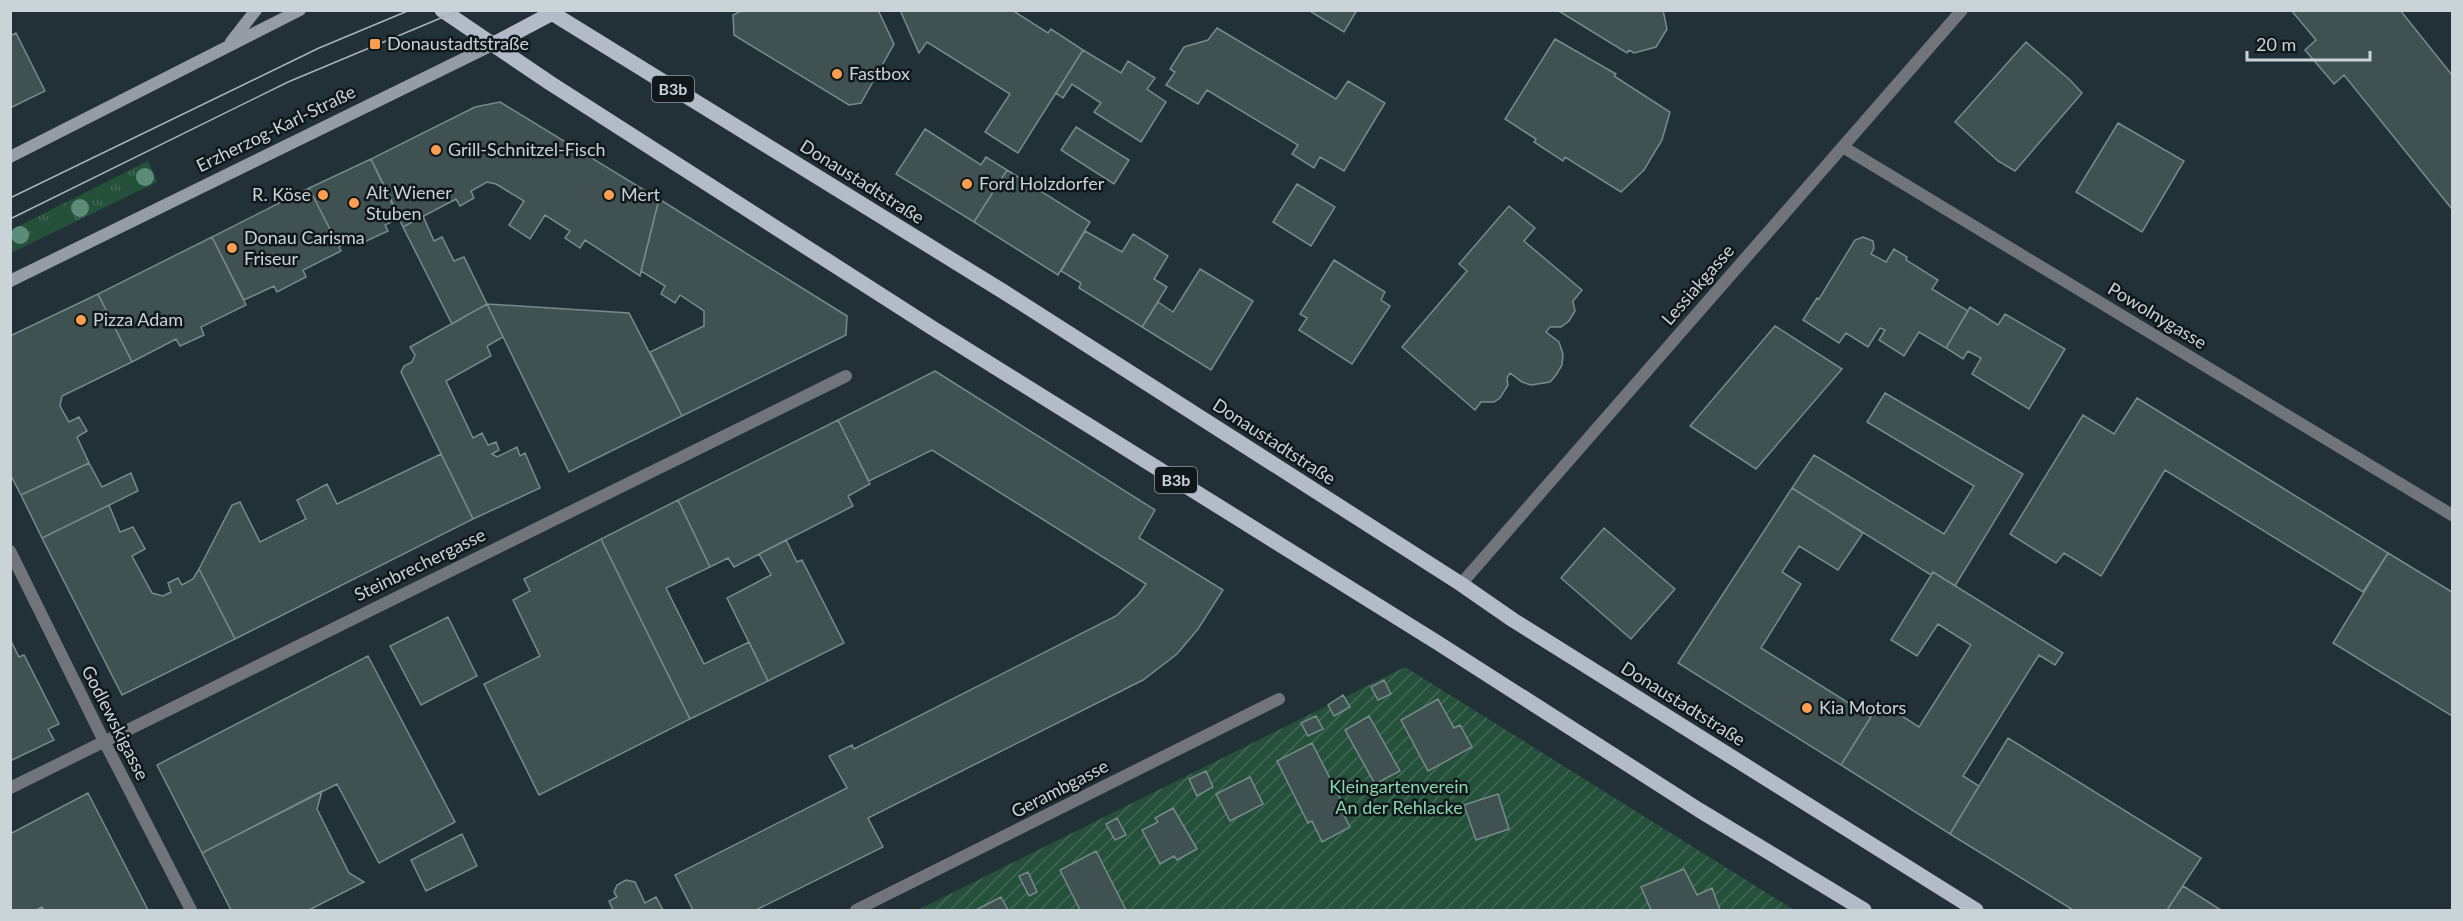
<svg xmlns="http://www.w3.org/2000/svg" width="2463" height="921" font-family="Lato,sans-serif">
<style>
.grass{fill:url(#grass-tufts)}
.garden{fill:url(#garden-furrows)}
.building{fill:#3f5251;stroke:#778b8a;stroke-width:1.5}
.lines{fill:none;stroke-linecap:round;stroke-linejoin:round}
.minor{stroke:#71757b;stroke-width:12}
.secondary{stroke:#969ca6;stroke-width:12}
.primary{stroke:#b3bbc8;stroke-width:15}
.tram{stroke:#a9b3b8;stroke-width:1.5}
.tree{fill:#5a8c78}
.poi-dot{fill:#fb9e51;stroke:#11181b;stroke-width:2}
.labels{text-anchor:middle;stroke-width:5;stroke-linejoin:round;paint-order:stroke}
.shield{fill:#11181b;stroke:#929b9f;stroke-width:1.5}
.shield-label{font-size:16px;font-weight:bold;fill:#cad3d8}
.poi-label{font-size:18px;fill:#cad3d8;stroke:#11181b;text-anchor:start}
.street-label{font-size:18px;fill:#cad3d8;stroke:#11181b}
.park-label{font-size:18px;fill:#88d6ac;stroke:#11181b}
</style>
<defs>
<pattern id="grass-tufts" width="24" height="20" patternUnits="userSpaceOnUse" patternTransform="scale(1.5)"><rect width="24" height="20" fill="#25513b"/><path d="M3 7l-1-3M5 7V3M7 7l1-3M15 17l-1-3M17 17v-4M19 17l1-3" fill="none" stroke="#436957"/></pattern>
<pattern id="garden-furrows" width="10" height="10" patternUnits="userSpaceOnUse" patternTransform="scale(1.5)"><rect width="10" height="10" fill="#25513b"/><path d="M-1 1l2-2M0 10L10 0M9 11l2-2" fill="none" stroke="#436957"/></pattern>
</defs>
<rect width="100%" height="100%" fill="#223138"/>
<path class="grass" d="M148,161l9,21 -146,71v-23z"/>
<path class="garden" d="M1405,667l389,243h-876z"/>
<path class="building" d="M743,10h135l16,34 -33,59 -12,2 -115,-70 -1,-20z
M900,10h112l36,23 3,-4 32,21 -65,103 -33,-21 25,-38 -83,-52 -8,11z
M1308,10h49l-13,22z
M1557,10h106l4,19 -11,18 -22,6 -5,-3 -2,3z
M2291,10h109l52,65v134l-108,-134 -10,9 -29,-34 11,-10z
M1217,28l119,71 12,-18 37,22 -41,68 -24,-14 -6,11 -22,-14 6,-9 -91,-55 -9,14 -32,-19 9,-13 -5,-3 14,-22 24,-7z
M16,33l29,58 -35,17v-72z
M1555,39l61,35 -2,2 56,36 -8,28 -18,30 -23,22 -56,-35 -2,4 -29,-19 2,-3 -31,-20z
M2026,42l44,38 12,13 -67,78 -17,-10 -43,-39z
M1083,50l38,23 7,-12 27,17 -8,11 19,13 -25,40 -47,-30 7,-9 -29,-19 -9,14 -7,-5z
M500,102l159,97 -19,77 -55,-36 -5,8 -15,-10 5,-7 -25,-16 -15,24 -21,-14 15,-24 -28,-17 -9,-2 -16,9 3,7 -14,8 -4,-7 -53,28 -32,-68 104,-52z
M2118,123l66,38 -42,71 -66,-40z
M1076,127l53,33 -15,24 -53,-34z
M925,129l56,36 5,-8 21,13 -33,52 -78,-48z
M371,159l29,59 -15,7 3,6 -28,13 -2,-6 -19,9 -30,-59z
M1007,170l83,52 -32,53 -84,-53z
M1297,184l38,23 -24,39 -38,-24z
M309,188l32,63 -38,19 3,7 -29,15 -3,-6 -30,14 -32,-63z
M659,199l188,117 -1,19 -164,81 -32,-64 54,-26v-15l-24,-16 -5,8 -14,-9 4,-8 -24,-15z
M1509,206l26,22 -11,13 58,49 -9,11 2,10 -6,10 -8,6h-11l-4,5 13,10 4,12 -1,11 -6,10 -6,7 -19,3 -9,-3 -12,-9 -3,5 1,7 -8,13 -6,4h-13l-6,8 -73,-63 65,-76 -8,-7z
M423,216l11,25 8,-4 12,24 10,-4 23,47 -35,20 -49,-97z
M1085,231l37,21 11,-18 35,22 -14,23 13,8 -25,40 -63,-39 2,-5 -20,-12z
M212,237l34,68 -45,22 3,8 -24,11 -4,-7 -44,23 -34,-68z
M1863,237l10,4 1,7 -3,6 15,8 8,-13 13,8 -1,3 32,20 -6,9 36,22 -22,37 -27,-16 -15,24 -25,-16 6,-10 -5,-2 -12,19 -22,-14 -7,10 -36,-23 14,-22 2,1 36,-59z
M1334,260l51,32 -4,8 9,6 -38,58 -53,-34 8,-12 -7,-4z
M1200,269l53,32 -42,69 -69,-43 16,-25 15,10z
M98,294l34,68 -70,34 -2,10 9,16 10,-5 8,14 -10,6 12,26 -68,32 -11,-21v-138z
M487,304l16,33 -16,9 4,10 -45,25 27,57 9,-5 6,12 8,-3 3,8 -7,4 5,3 20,-10 3,9 5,-3 15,35 -67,31 -72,-147 3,-6 8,-4 3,-7 -5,-8z
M487,304l142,9 53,103 -113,56z
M1970,307l28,18 7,-11 60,35 -36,60 -57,-35 9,-16 -13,-7 -5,8 -17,-11z
M1775,326l67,43 -86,100 -66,-43z
M935,371l220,139 -16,28 84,52 -25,39 -21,25 -34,26 -275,138 15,29 -127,63h-63l-18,-35 172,-87 -18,-32 23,-11 2,4 262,-133 22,-21 8,-11 -214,-134 -63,31 -31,-61z
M1885,393l138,81 -68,112 -22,-14 -2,3 -139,-87 22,-33 130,79 30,-48 -107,-64z
M2137,398l251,155 -25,39 -198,-122 -64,106 -37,-23 -8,10 -46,-29 73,-119 31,19z
M838,420l32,64 -22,12 5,10 -119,61 -6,-9 -18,9 -32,-67z
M441,454l32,65 -238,120 -36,-70 33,-64 8,-3 20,40 46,-23 -9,-19 30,-16 10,20z
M89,463l13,24 29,-14 7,18 -96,47 -21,-43z
M1792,488l71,45 -25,37 -39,-24 -17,26 19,12 -40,64 110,69 -30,48 -163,-102z
M678,500l32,67 -44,21 38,76 45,-22 19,39 -78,38 -89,-180z
M109,505l11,27 13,-5 12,22 -13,7 20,37 11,3 8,-4 -3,-9 10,-5 4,7 11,-6 6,-10 36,70 -113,56 -80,-157z
M1604,528l71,61 -44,50 -70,-61z
M601,539l89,180 -151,76 -55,-111 56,-28 -27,-56 17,-9 -6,-12z
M786,540l11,22 5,-2 42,83 -76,38 -41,-83 44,-23 -12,-21z
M2388,553l64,39v124l-119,-73z
M1933,572l130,81 -8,12 -16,-10 -76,121 16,10 -29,48 -109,-69 39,-63 39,25 52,-82 -33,-21 -21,32 -26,-16z
M448,617l29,59 -56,29 -31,-59z
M10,639l9,18 5,-2 35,69 -11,5 6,11 -44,21z
M368,656l87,166 -76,41 -42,-79 -135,69 -45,-88z
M1384,680l7,14 -13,6 -7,-13z
M1343,695l7,12 -16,9 -6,-11z
M1438,699l16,29 6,-3 12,22 -44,24 -27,-51z
M1316,716l7,13 -15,7 -7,-13z
M1369,716l31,55 -25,13 -30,-54z
M2008,738l193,120 -34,52h-94l-123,-76z
M1312,743l31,61 -4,1 11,22 -28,15 -10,-21 -4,2 -31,-62z
M1206,771l7,16 -16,9 -8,-17z
M1250,777l13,27 -33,17 -14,-27z
M322,791l-5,18 32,64 15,9 -55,28h-78l-29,-57z
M88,793l60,117h-104l-2,-3 -6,3h-26v-76z
M1498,794l11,35 -33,11 -12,-35z
M1173,808l24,41 -20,11 -3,-4 -14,8 -18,-34 16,-8 -3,-4z
M1117,818l9,17 -11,5 -9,-16z
M462,834l15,32 -51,25 -15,-31z
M1096,851l30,59h-46l-20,-40z
M1684,869l13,26 15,-7 8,22h-69l-10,-23z
M1028,872l9,20 -8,4 -10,-20z
M626,880l9,2 10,21 11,-6 7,13h-50l-4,-9 8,-4 -3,-5 3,-7z
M2183,886l38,24h-54z
M1001,897l7,13h-32z"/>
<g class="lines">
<path class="minor" d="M1843,147l609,368
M10,551l94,190 87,169
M1461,584l501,-574
M10,788l836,-412
M856,910l423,-211"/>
<path class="secondary" d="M231,42l25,-32
M10,157l290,-147
M10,281l482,-236"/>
<path class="primary" d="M442,10l108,73 384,246 504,314 261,167 165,100
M547,10l457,282 457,292 52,36 463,290
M492,45l66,-35"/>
<path class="tram" d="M10,198l309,-150 91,-38
M10,219l278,-137 172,-72"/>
</g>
<g class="tree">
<circle cx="145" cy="177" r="9"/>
<circle cx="80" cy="208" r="9"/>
<circle cx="20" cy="235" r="9"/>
</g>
<g class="poi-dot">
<rect x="369" y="38" width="12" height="12" rx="3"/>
<circle cx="837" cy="74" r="6"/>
<circle cx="436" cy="150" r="6"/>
<circle cx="967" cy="184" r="6"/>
<circle cx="323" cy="195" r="6"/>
<circle cx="609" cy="195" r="6"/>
<circle cx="354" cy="203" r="6"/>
<circle cx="232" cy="248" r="6"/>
<circle cx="81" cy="320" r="6"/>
<circle cx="1807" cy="708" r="6"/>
</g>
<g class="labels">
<g class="shield">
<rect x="652" y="76" width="42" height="26" rx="4.5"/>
<rect x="1155" y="467" width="42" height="26" rx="4.5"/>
</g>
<g class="shield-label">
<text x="673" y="95">B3b</text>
<text x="1176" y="486">B3b</text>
</g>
<g class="poi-label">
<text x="387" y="50">Donaustadtstraße</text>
<text x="849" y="80">Fastbox</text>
<text x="448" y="156">Grill-Schnitzel-Fisch</text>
<text x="979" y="190">Ford Holzdorfer</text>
<text x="366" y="199">Alt Wiener<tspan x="366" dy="21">Stuben</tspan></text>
<text x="311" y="201" text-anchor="end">R. Köse</text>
<text x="621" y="201">Mert</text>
<text x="244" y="244">Donau Carisma<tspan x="244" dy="21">Friseur</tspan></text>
<text x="93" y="326">Pizza Adam</text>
<text x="1819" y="714">Kia Motors</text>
</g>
<g class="street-label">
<text transform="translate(276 129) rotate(-26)" y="6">Erzherzog-Karl-Straße</text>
<text transform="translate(862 182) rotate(32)" y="6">Donaustadtstraße</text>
<text transform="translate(1698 285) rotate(-49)" y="6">Lessiakgasse</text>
<text transform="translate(2157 316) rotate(31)" y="6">Powolnygasse</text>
<text transform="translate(1274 442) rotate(33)" y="6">Donaustadtstraße</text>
<text transform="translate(420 565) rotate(-26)" y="6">Steinbrechergasse</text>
<text transform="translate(1683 704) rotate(32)" y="6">Donaustadtstraße</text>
<text transform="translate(115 723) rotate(63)" y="6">Godlewskigasse</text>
<text transform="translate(1060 789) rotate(-27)" y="6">Gerambgasse</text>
</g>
<g class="park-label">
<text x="1399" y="793">Kleingartenverein<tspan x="1399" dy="21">An der Rehlacke</tspan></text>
</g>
</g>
<rect width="2463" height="921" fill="none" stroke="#cad3d8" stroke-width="24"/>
<path d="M2247 51v9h123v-9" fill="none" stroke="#cad3d8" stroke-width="3"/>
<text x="2256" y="51" font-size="18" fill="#cad3d8" stroke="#11181b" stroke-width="4.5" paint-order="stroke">20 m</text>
</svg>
